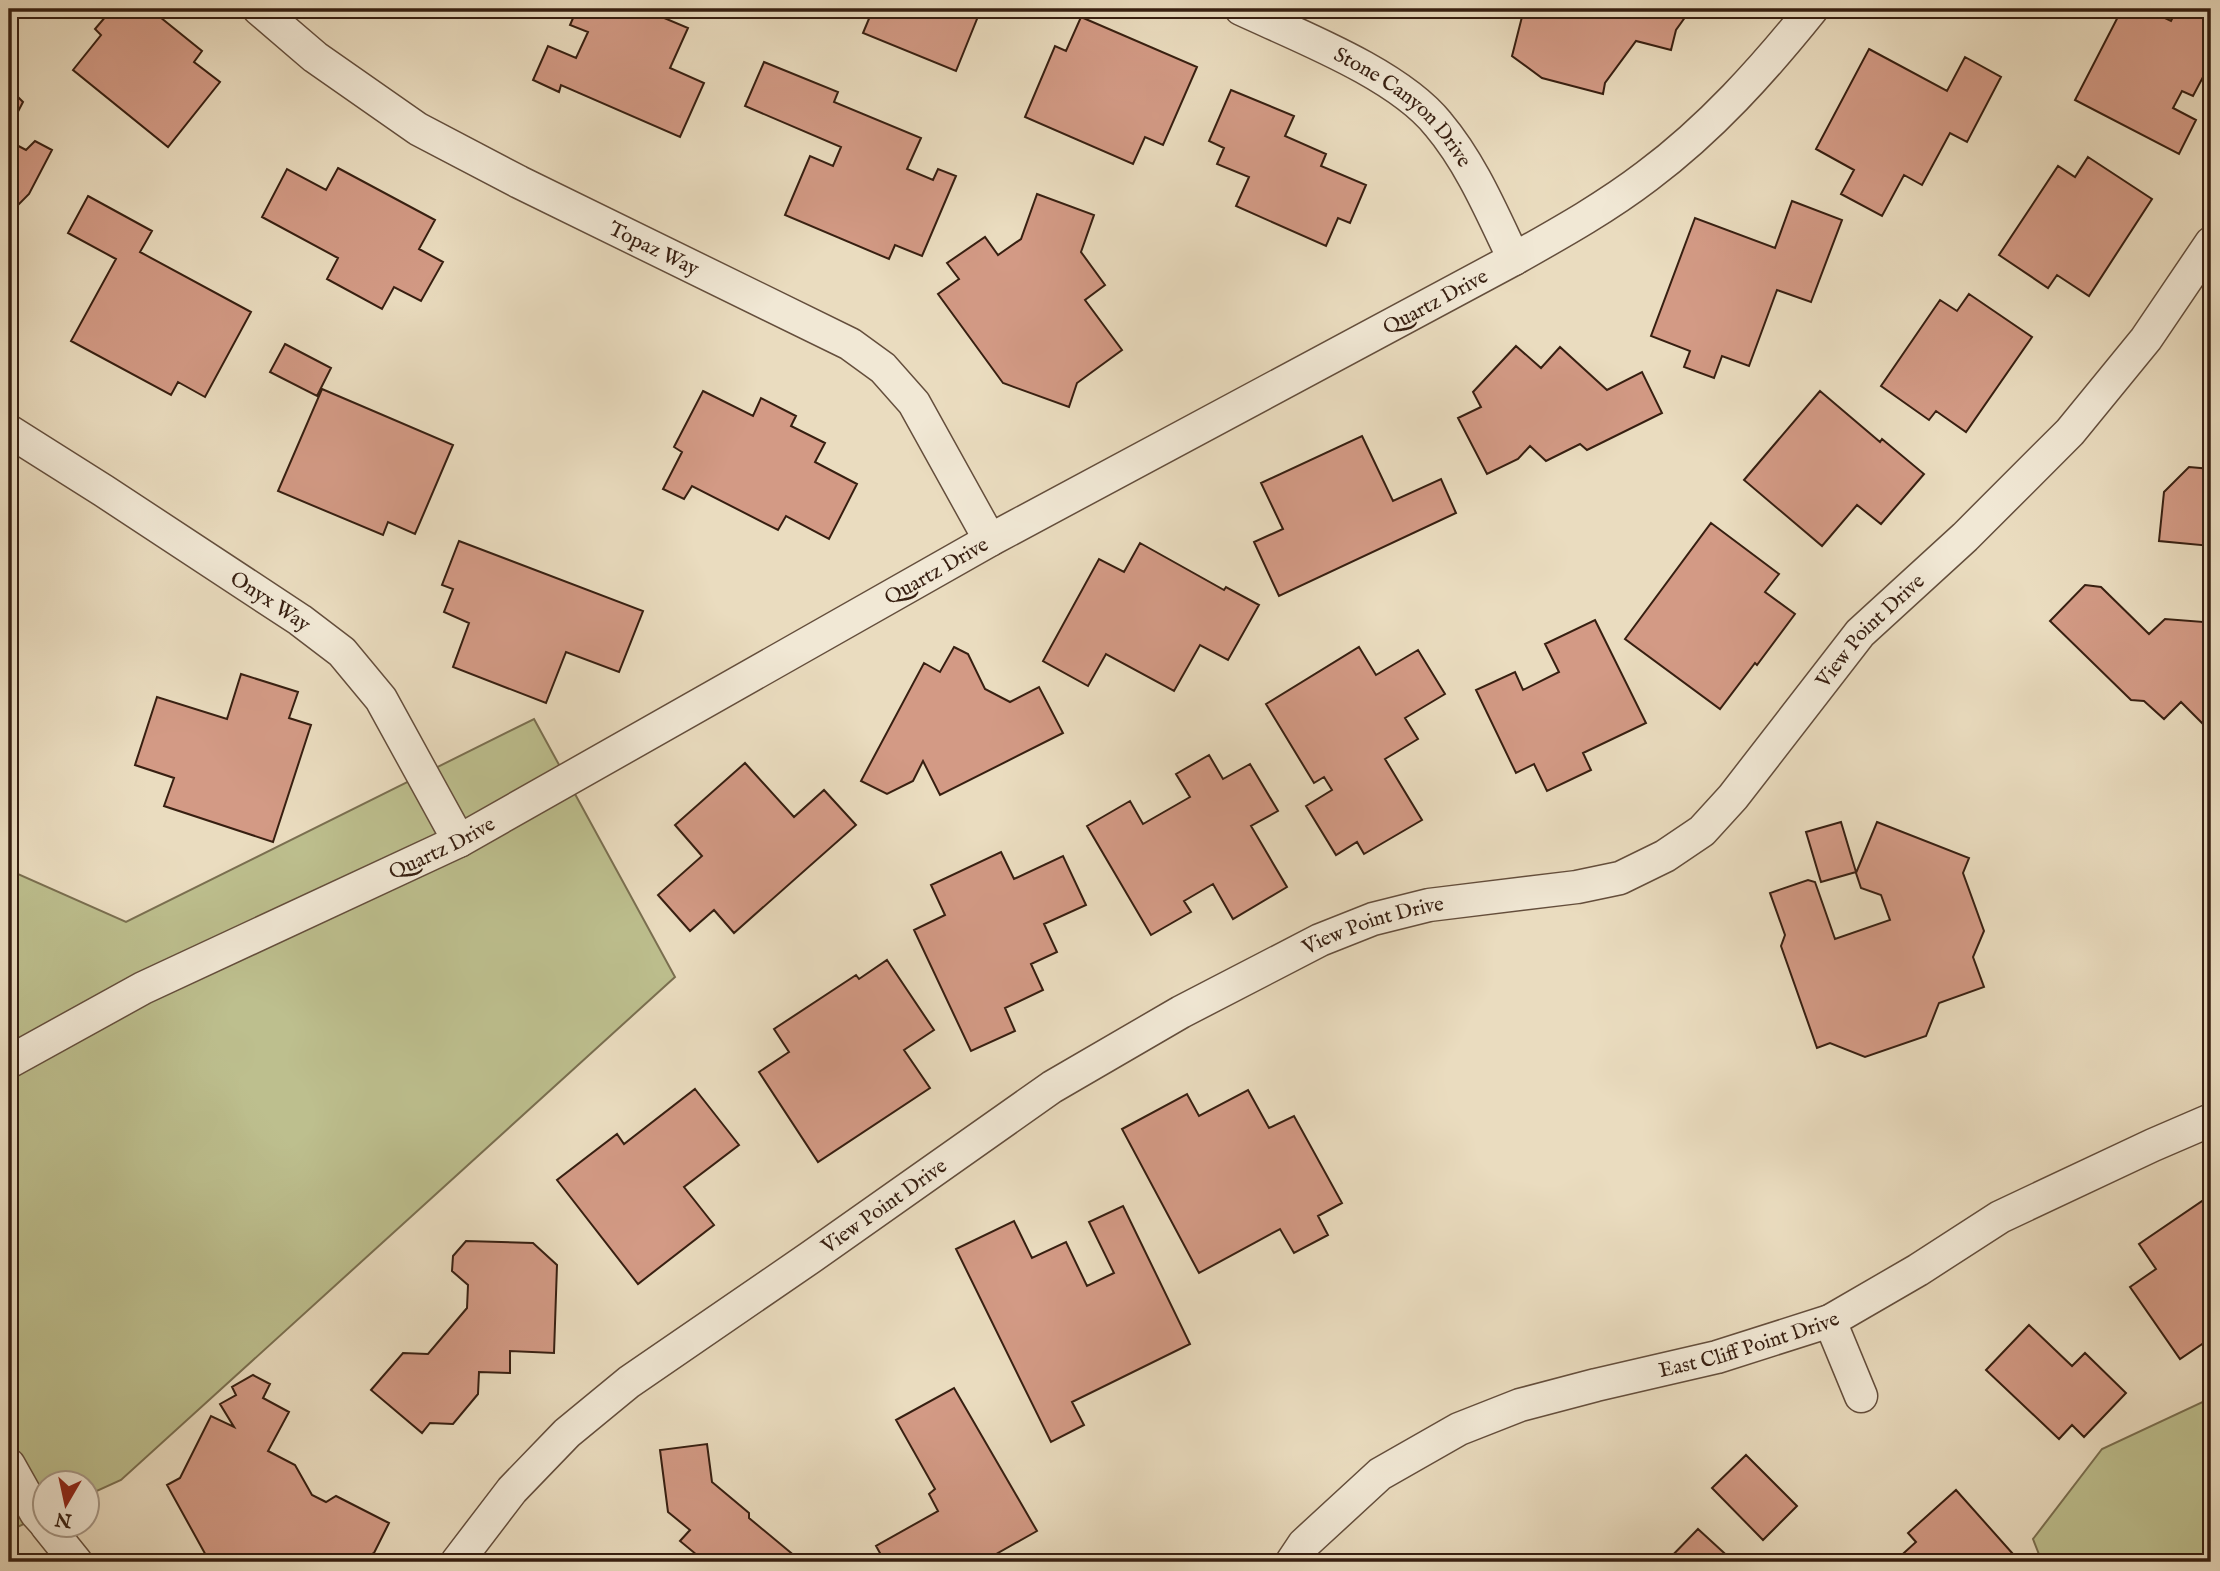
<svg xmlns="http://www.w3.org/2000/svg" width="2220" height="1571" font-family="'IM FELL English',serif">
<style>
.green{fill:#bdbf8e;stroke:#7a6f50;stroke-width:2}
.building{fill:#d39a85;stroke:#371f11;stroke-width:2}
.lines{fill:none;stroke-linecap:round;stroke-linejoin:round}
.street-casing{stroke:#644e3c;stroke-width:35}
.street{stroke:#f1e8d5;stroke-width:32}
.labels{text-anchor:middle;stroke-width:5;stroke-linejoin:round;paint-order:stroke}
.street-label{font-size:21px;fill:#371f11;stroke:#f1e8d5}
</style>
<rect width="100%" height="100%" fill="#eadcbf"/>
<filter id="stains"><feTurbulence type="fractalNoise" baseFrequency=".00286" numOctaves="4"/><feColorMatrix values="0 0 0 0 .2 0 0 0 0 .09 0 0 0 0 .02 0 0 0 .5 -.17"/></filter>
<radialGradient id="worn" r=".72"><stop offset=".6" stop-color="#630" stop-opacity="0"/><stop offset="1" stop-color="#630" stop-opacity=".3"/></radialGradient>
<path class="green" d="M534,719l141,258 -554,503 -33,15v-11h-42l-1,30 -36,17v-661l117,52z
M2211,1398v164h-169l-9,-23 69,-90z"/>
<path class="building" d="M112,9h38l52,42 -8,11 26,20 -52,65 -95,-77 28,-35 -6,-6z
M577,9h66l45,19 -18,40 34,15 -24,54 -119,-52 -2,7 -26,-12 15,-34 28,12 12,-26 -18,-7z
M873,9h108l-25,62 -93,-38z
M1524,9h167l-15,21 -5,20 -35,-9 -31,42 -2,11 -61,-16 -30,-22z
M2010,9h21l-3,7z
M2122,9h24l25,12 6,-12h34v72l-8,-4 -10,19 -11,-5 -9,17 23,12 -17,34 -104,-54z
M1081,17l116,50 -34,78 -18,-8 -12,27 -108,-47 30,-71 11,5z
M1869,49l78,42 18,-34 36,20 -34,65 -17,-9 -28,52 -18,-10 -22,41 -41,-22 13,-24 -38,-21z
M764,62l74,30 -4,10 87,36 -14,31 26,11 5,-11 18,7 -34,80 -27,-11 -6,14 -104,-44 25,-59 23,10 8,-19 -96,-41z
M9,88l14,14 -14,27z
M1231,90l63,26 -9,20 41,18 -5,12 45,19 -16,38 -12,-5 -12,28 -90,-40 13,-29 -32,-13 7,-16 -15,-7z
M9,141l17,9 9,-9 17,9 -23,44 -11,11 -9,17z
M2088,157l64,42 -63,97 -32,-21 -9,13 -49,-33 59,-89 17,11z
M338,168l97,52 -16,29 24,13 -22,39 -27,-14 -12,22 -55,-30 11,-21 -76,-41 25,-48 39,21z
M1037,194l57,21 -13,37 24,33 -20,15 37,50 -45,33 -8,24 -66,-24 -65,-89 21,-15 -12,-16 38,-26 13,18 23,-16z
M88,196l64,35 -12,21 111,60 -46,85 -27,-15 -7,13 -100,-54 45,-82 -48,-26z
M1792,201l50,19 -31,82 -34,-12 -28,76 -27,-10 -8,22 -30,-11 6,-16 -39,-15 44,-118 80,30z
M1969,294l63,43 -66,95 -30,-21 -7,9 -48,-34 59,-86 17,11z
M285,344l46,24 -14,28 -47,-24z
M1516,346l25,22 19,-21 47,43 35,-18 20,41 -75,37 -7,-6 -34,17 -16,-15 -12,13 -31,15 -29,-56 23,-11 -8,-15z
M322,389l131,56 -38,89 -27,-12 -5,13 -105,-44z
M703,391l50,25 8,-18 35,18 -5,10 34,17 -10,19 42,22 -28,55 -43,-23 -8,14 -86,-44 -8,13 -21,-10 19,-37 -8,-5z
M1820,391l60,51 2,-3 42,35 -43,50 -24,-19 -35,41 -78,-66z
M1362,436l31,65 48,-22 15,34 -177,83 -25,-54 29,-13 -22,-46z
M2189,467l22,2v77l-52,-5 5,-49z
M1711,523l68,51 -14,18 30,22 -38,51 -2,-2 -35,46 -95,-70z
M459,541l184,70 -24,61 -53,-20 -20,51 -93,-36 16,-44 -25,-11 9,-23 -11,-4z
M1140,543l84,47 2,-3 33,18 -31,55 -28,-15 -26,46 -68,-37 -18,32 -45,-25 56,-102 25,13z
M2085,585l16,2 48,47 16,-15 38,3 1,-9 7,-7v126l-30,-30 -17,17 -20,-18 -13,-1 -81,-79z
M1595,620l51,103 -63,30 8,17 -44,21 -13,-27 -18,9 -40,-83 39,-18 8,18 36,-18 -14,-28z
M954,647l14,7 17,35 25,13 29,-15 24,46 -123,62 -17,-34 -10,20 -26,13 -26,-13 63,-118 16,9z
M1359,647l17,28 42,-25 27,44 -40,24 13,21 -33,20 37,61 -58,34 -7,-12 -21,13 -30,-49 26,-16 -8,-13 -10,6 -48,-79z
M241,674l57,18 -9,26 22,7 -38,117 -109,-36 10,-28 -39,-13 22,-68 70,22z
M1209,755l14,24 27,-15 28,47 -27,15 36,61 -54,32 -20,-35 -29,17 7,11 -40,23 -64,-109 43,-25 13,23 47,-27 -14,-23z
M745,763l49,54 30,-27 32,35 -122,108 -20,-23 -24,21 -32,-36 44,-39 -27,-31z
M1841,822l15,50 -35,10 -15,-50z
M1877,822l92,36 -6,15 21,58 -11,26 11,30 -45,16 -13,33 -61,21 -35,-14 -13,5 -36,-102 4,-11 -15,-42 38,-13 7,2 20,57 55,-19 -9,-25 -20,-7 -5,-15z
M1001,852l13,27 49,-23 23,49 -42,19 13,28 -26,12 12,26 -38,18 10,23 -44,20 -57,-121 31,-15 -14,-30z
M887,960l47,70 -30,20 26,38 -112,74 -59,-90 30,-20 -15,-23 82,-54 3,4z
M695,1089l44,56 -55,42 30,38 -76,59 -81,-104 60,-46 7,10z
M1248,1090l21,38 25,-12 48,87 -24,13 10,19 -34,18 -14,-24 -81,44 -77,-144 65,-35 12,22z
M2211,1195v143l-31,21 -50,-72 26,-18 -17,-25z
M1123,1206l67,138 -118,58 12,23 -33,17 -95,-193 58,-28 18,37 34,-16 21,44 27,-13 -25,-51z
M466,1241l67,2 24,22 -3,88 -44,-2v22l-31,-1 -1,22 -25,30 -23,-1 -8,10 -51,-43 32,-37 25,1 39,-46 1,-23 -16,-14 1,-15z
M2029,1325l43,41 13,-13 41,40 -42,44 -12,-12 -13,14 -73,-69z
M253,1375l17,9 -7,14 26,14 -21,39 27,14 17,30 14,7 10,-6 53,27 -15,30 -17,9h-142l-7,-3 -41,-74 13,-7 31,-62 23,11 -14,-23 16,-9 -4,-8z
M954,1388l83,143 -55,31h-97l-9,-16 62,-35 -9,-17 6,-5 -39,-69z
M707,1444l5,38 37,31v5l53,44h-112l7,-7 -17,-14 10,-11 -22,-18 -8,-62z
M1746,1455l51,51 -34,34 -51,-52z
M1956,1490l57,64 -8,8h-111l22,-20 -8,-9z
M1698,1529l36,33h-68z"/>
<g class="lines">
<defs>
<g id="street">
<path id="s1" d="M259,9l56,48 103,72 101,53 331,162 33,24 31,35 76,137"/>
<path id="s2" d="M1241,9c58,27 157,65 197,115 33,39 54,89 76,135"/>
<path id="s3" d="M9,431l95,60 196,129 42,32 39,47 78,142"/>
<path id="s4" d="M9,1062l134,-74 316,-147 531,-301 524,-281c46,-26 91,-51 133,-83 63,-47 116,-106 165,-167"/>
<path d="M1830,1321l31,75"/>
<path d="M9,1465l27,48 10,11"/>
<path d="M47,1526l29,36"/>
<path id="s5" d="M457,1562l55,-72 55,-57 62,-51 182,-125 241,-170 129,-75 139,-72 53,-21 56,-14 148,-18 43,-9 45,-22 37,-25 31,-34 127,-164 105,-96 105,-105 76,-93 65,-96"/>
<path id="s6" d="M1292,1562l12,-18 76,-70 79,-45 61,-24 76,-20 121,-28 113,-36 88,-51 82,-53 153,-72 58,-25"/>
</g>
</defs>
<use href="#street" class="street-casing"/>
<use href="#street" class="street"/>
</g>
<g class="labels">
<g class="street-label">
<text dy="7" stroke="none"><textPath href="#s2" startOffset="192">Stone Canyon Drive</textPath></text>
<text dy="7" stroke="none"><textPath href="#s1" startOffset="464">Topaz Way</textPath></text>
<text dy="7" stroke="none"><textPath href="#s4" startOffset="1617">Quartz Drive</textPath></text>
<text dy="7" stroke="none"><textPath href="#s4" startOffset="1050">Quartz Drive</textPath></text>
<text dy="7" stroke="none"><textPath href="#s3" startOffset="312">Onyx Way</textPath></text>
<text dy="7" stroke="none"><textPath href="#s5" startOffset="1736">View Point Drive</textPath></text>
<text dy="7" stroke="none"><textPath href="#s4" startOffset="483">Quartz Drive</textPath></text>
<text dy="7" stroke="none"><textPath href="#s5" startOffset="1127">View Point Drive</textPath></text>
<text dy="7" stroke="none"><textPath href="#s5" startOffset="560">View Point Drive</textPath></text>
<text dy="7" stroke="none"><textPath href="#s6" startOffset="518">East Cliff Point Drive</textPath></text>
</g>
</g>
<rect width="2220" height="1571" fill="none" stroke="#eadcbf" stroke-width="35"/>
<rect x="10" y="10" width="2199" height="1550" fill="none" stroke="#371f11" stroke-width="3.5"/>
<rect x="18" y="18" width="2185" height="1536" fill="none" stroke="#371f11" stroke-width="2"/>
<g transform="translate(66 1504) rotate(189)"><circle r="33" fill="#f1e8d5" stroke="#a79887" stroke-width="2"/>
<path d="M0-5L12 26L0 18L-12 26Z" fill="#8f2418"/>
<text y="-10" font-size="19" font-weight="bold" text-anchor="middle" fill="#371f11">N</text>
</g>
<rect width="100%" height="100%" filter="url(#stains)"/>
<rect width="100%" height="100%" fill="url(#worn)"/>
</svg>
